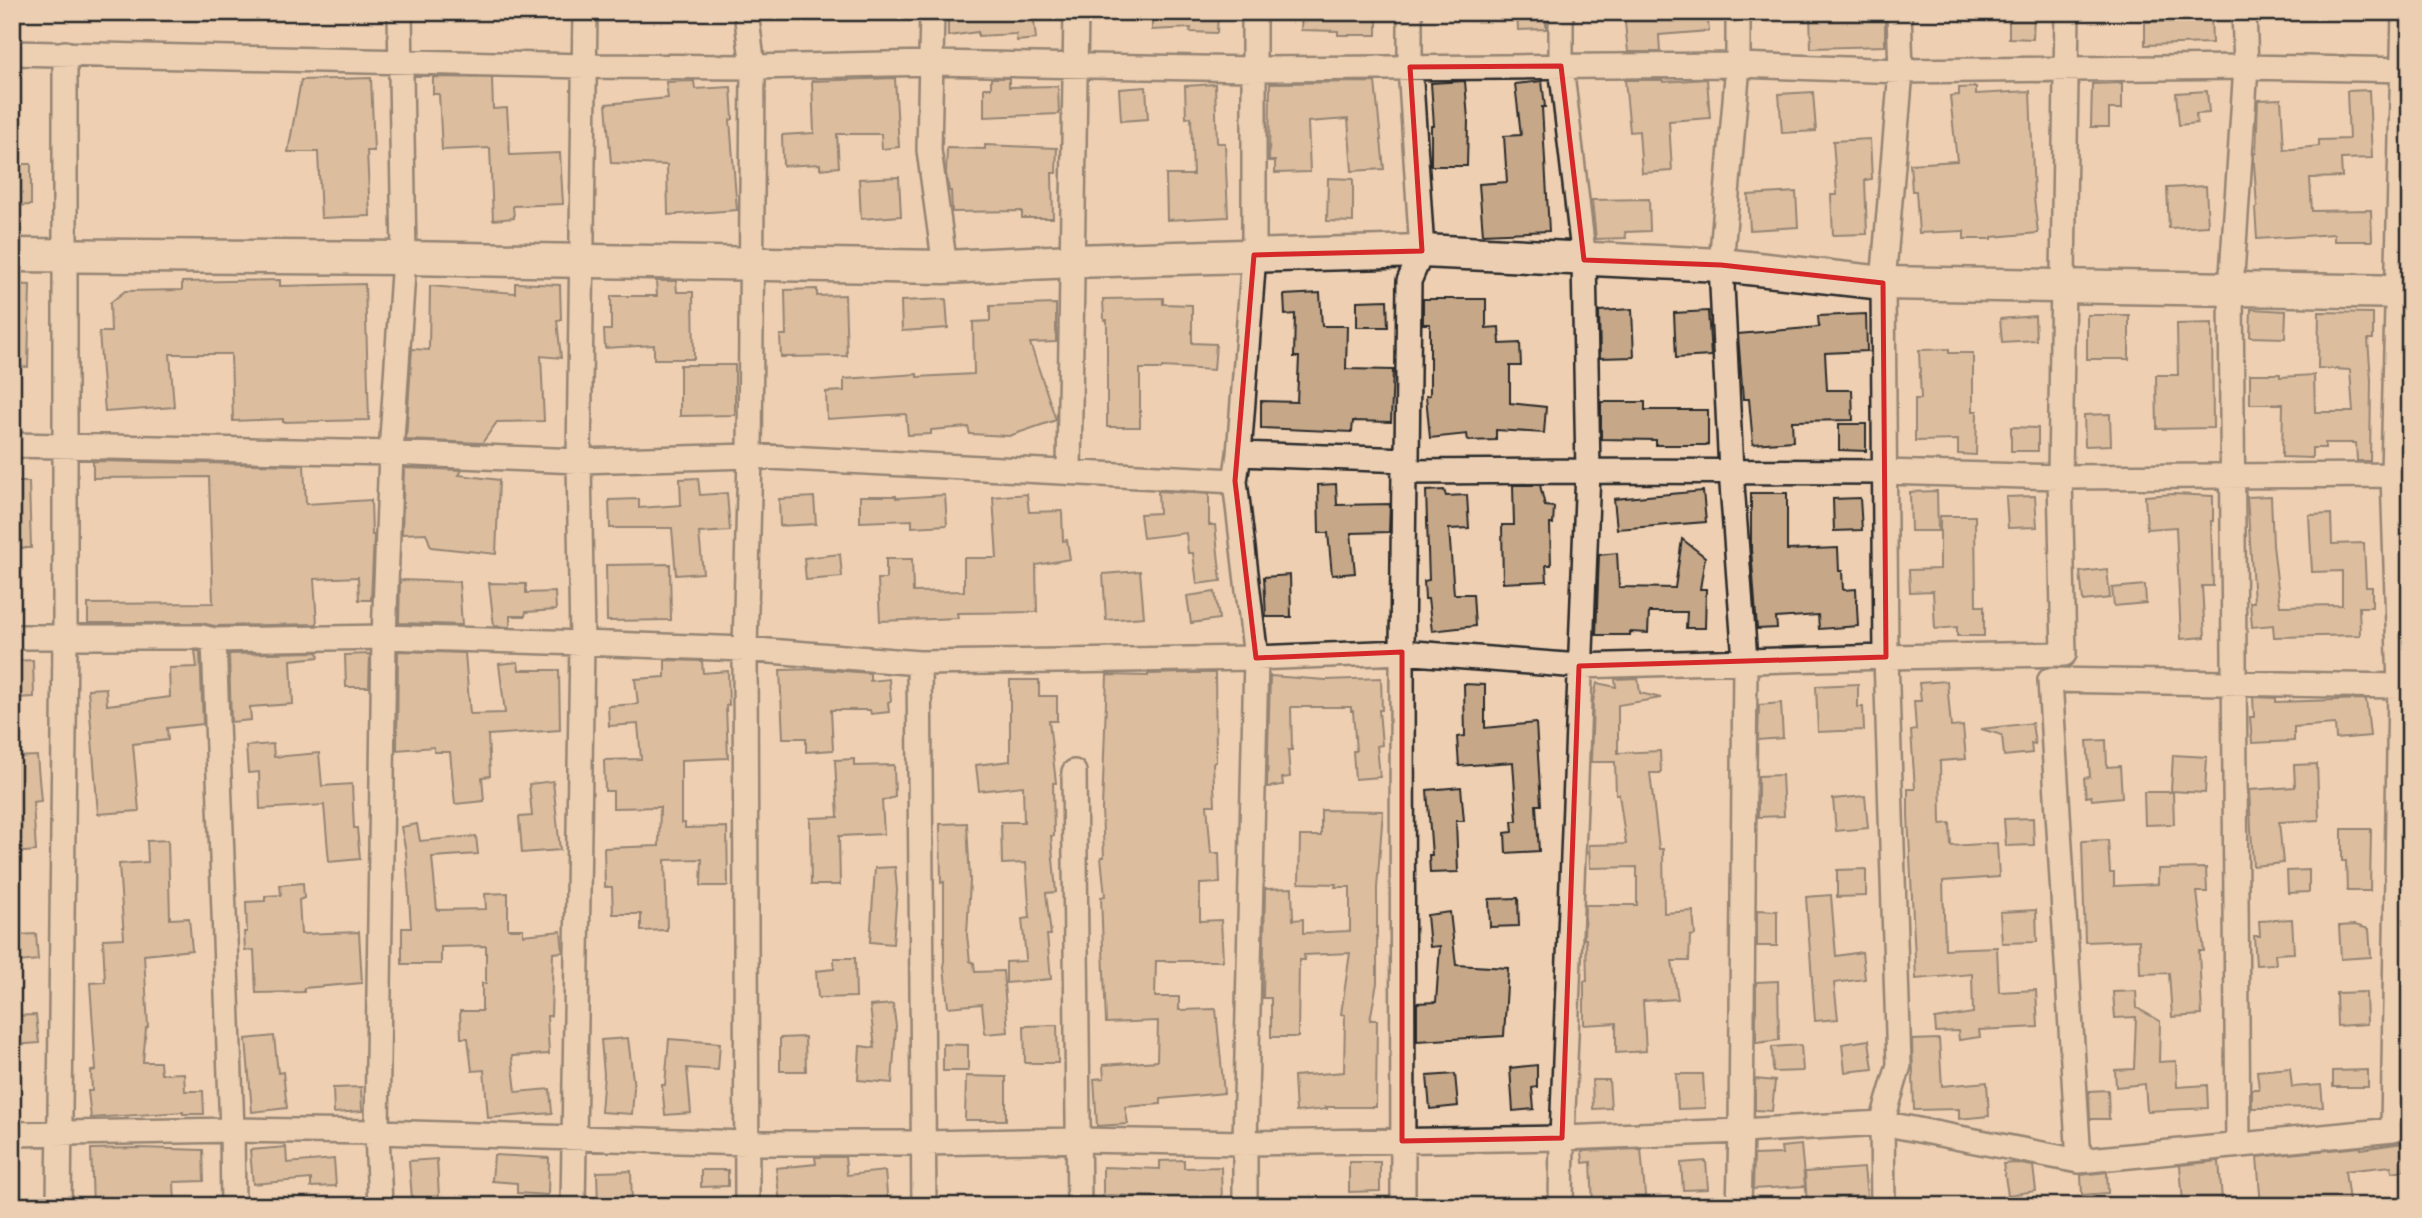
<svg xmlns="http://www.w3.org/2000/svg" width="2422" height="1218" font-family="Sriracha,sans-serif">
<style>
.building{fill:#c6a889;stroke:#2b2b2b;stroke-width:2}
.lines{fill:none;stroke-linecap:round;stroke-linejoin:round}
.minor-casing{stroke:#2b2b2b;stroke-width:28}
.secondary-casing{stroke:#2b2b2b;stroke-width:37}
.minor{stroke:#eccfb3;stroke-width:23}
.secondary{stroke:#eccfb3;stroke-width:32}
.marked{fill:none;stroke:#d62828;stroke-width:5;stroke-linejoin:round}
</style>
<rect width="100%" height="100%" fill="#eecfb1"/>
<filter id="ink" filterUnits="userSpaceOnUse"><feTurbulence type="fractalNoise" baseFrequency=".0143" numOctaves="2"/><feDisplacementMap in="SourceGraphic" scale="14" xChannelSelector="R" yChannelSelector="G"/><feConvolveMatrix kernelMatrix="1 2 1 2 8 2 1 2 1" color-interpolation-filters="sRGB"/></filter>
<g filter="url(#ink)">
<path class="building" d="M948,12h85l3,27 -19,2 -1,-7 -38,2v-4l-30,4z
M1152,12h66l-1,21 -27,-1 1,-4 -39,2z
M1302,12h75v23h-39v-4l-37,-1z
M1517,12h29v17l-28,1z
M1638,12h69l2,19 -50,4 1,17h-32l-4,-39z
M1810,12h75v34l-74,2z
M2009,12h25l-1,27 -24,-1z
M2178,12h33l1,31 -67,2v-23l34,-1z
M433,77l59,1 1,31 14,-1 3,47 50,-2 3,51 -50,2 1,12 -21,2 -3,-72 -48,2 -3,-56h-6z
M371,78l3,73h-7l3,65 -49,2 -3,-66h-30l13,-72z
M895,78l4,69 -17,2 -1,-15h-44l2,33 -19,2v-5l-37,2 -1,-31 32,-2 -2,-52z
M991,78h18v9l49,-1 1,28 -75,3v-29h7z
M1707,79l3,39 -41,3 3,50 -30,2 -3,-42 -9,1 -5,-52h38v2z
M694,81l1,8 36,-2 2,32 -3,1 7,90 -69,5 -1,-50 -56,-2 -5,-59 62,-6 -2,-16z
M1465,81l3,39 -1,46h-36v-40h3l-3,-43z
M1542,81l3,26h-3l7,124 -66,3 -4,-50 28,-2 -3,-46 17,-1 -6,-51z
M1375,82l9,87 -32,2 -4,-52 -40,3 2,50 -35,1v-12h-6l1,-78z
M2122,83v26h-13v18h-18l1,-43z
M1215,84l2,59h8l3,74 -61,3 -1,-45h27l-2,-58 -5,1 -1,-32z
M1146,87l2,32 -27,2 -2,-32z
M1976,87v7l54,-3 4,107 4,35 -46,4v2h-28v-8l-45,2 -3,-42h-4l-2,-27 47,-3 -7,-65 9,-1v-7z
M2369,90l3,68 -31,1 1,18 -32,1 2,33 59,-1 1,31h-38v-7l-77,5 -2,-31 2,-1 -3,-44v-10h2l2,-53 23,-1 3,51 35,-4v-6l30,-1 -2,-48z
M2207,91l2,22 -13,1 1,9 -18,2 -3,-32z
M1813,92l3,39 -34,2 -3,-39z
M1870,139l2,40 -7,1 2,54 -34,1 -2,-40h6l-4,-54z
M985,145l72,3 -1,25h-4l1,45h-31v-7l-70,1 -1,-21h-2l-3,-18 1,-25 38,1z
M12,164h19v41l-19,1z
M899,177l2,39 -40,3 -2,-40z
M1328,178l25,1v43l-26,-1z
M2206,186l2,40 -39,2 -2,-40z
M1796,192l2,35 -48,3 -2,-35z
M1649,199l1,32 -25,1 1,6 -30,1 -4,-39z
M280,280v6l85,-2 4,136 -86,2v-3l-50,2 -2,-67h-61l4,53 -69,5 -6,-80h12l-1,-29 15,-12 57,-1v-8z
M656,281h20l1,11h16l1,67h-40v-14l-49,3 -1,-18h7v-34h46z
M515,283l45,2 1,35h-4l4,38 -20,-2 3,65 -47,1 -15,21 -76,-3 6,-91 17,1 1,-64 85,7z
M12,284l18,1 -2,82 -16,-1z
M817,289v7l28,-1 2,61 -66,1 -1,-22h6l-1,-45z
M1320,293l2,33h25l-1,43 47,1 -2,52 -38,-1 -1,11 -91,-4v-27l36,1 2,-45h-5l1,-43 -10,1 -1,-20z
M1163,298v6l29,1v38l24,1 -2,26 -52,-3v2h-22v58h-33v-107h-3l-1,-21z
M946,299l2,29 -46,3 -1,-30z
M1423,299h63v29l13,-1 1,17 20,-1 1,23h-11v37l36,4 -2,26 -48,-3v10l-28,1 -1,-7 -37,4 -4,-42 4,-1v-71h-7z
M1387,300l1,27h-31v-26z
M1056,304v38l-26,1 26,77 -47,16 -39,-2 -2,-7 -37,3v4l-23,1 -2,-21 -79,5 -1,-27 18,-1v-12l73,-5v3l57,-3 -1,-52 17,-1v-15z
M1632,309l2,48 -34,1 -1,-47z
M2251,309l35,2 -1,27 -35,-1z
M1708,311l3,45 -35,2 -2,-45z
M2319,312l54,1v26h-5l3,41 -1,81h-13l-1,-18h-31v5h-13v10l-30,-1 1,-53h-33v-30h30v3l34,-2 1,37h38l-3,-42 -32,-2z
M1866,314l1,37 -42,2 2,37h25l1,30 -61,1 1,20 -40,3 -4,-45h-6l-5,-65 81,-7 -1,-11z
M2087,315h42v44h-42z
M2035,316l1,24 -34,2 -2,-23z
M2212,323l1,105 -56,1 -1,-54h22l-1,-51z
M1949,349v4h24v58h4l-1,44 -18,-1v-14l-43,1v-42h6l-2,-49z
M680,365h55v50l-55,1z
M1601,402h44v8h63v35h-52v-5l-55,-1z
M2110,414l1,31 -26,1 -1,-31z
M1839,424h27v27l-27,-1z
M2011,427l27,1v23h-27z
M93,461l211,4 2,39 65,-4 1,35h2l-3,65h-12l-1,-23 -44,2 3,45 -102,2 -14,-3h-113v-19l125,-1 -4,-126 -116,1z
M404,468l58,2 -3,5 40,5 -3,74 -65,-7 -5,-14 -24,1z
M698,478l2,17 27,-2 3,38 -31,2 4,40 -27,2 -4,-47h-62l-1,-28 30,-1v9l42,-3 -1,-26z
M12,482h17l2,66h-19z
M1336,484l1,21 53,-1 -1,28 -38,1 4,40 -23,2 -4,-42h-9l-1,-48z
M1513,485h27l5,21 9,1 -1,17h-3l1,41h-5l1,16 -44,2 -1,-58h12z
M1444,490l2,6 21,-1 2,33 -20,1 5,65h19l2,32 -43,5 -4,-32h-3l-1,-18 5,-1 -3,-89z
M1158,491l51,3v31h6l6,56 -24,3 -4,-31h-5l-2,-20 -43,5 -3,-24 19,-1z
M1703,491l3,31 -89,7 -3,-30z
M1937,491l1,40h-27l-1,-39z
M1751,493h36v57l51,-2 1,23h3l1,19 13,-1 2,37 -39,3 -1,-14 -42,3 1,10 -20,1 -6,-80z
M1027,494l2,18 33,-1 1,30 4,-1 3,19 -34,6 1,47 -80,1 1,5 -78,3 -2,-42h8v-20h26l1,33 51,-1v-33h33l-4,-61z
M2173,494l40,2v25h-2l2,65h-11l3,51 -24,2 -5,-112 -29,2 -2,-33z
M945,495l2,30 -35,2v-7l-52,2v-26h36v2z
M2035,496l2,31 -29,1 -2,-31z
M2271,496l2,49 7,61 62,-1v-34l-30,1 -3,-57 22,-1 1,30 32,-1 2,44h6v20h-13l1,28 -86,2 -1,-12 -21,2 -2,-25h4l-7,-105z
M814,497l2,27 -36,2 -1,-27z
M1860,498l2,32 -28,1 -1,-32z
M1940,516h35l1,90h8v30h-27v-9l-22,2 -2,-38 -23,1 -1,-22 31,-1z
M1682,539l23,18 -5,32h6l-1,39h-19l1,-16h-38l-1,21 -18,-1v3h-34l3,-80 18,-2 2,34 56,1z
M840,554l2,23 -36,3 -2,-22z
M670,564l1,56 -64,1 -1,-56z
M2107,569l3,29 -27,3 -3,-29z
M1140,571l4,46 -38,3 -3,-46z
M1290,575l1,42h-25l-2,-40z
M400,580l59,2 3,43 -63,-2z
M489,583l37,1v9l29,-1 1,18 -30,2 -1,4h-15v11l-16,-1z
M2145,585l1,18 -32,3 -2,-18z
M1215,592l4,27 -28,4 -4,-27z
M195,651h5l3,73 -36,4 1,12 -35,4 6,67 -41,3 -10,-125 18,-1 1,17 63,-8 -1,-29 28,-1z
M398,651l67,2 5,61 35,-1 -6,-49 19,-2 1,8h40l1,60 -72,5 2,41 -8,1 2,24 -29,3 -5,-52h-16v-5l-37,3z
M318,652l1,5 -28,3 2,44 -43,3 1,13 -20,2 -2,-68z
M370,654l-1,33h-23l-1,-32z
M33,660l1,37 -18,1 -2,-37z
M665,660l37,1 1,12 25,-2 1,34 -3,1 2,52 -47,2v63h4v5l42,-1 1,59h-27l1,-27 -37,1 2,70 -26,1v-17h-28l-1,-27h-7l-1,-39 55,-2 1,-39 -47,1v-17h-8l-1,-31 37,-1 -3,-35 -29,2 -1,-20 30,-2 -3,-25 30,-2z
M816,669l54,4v8l19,-2 2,22 -3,1 1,10 -18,2 -1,-4h-39l2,40 -27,2v-14h-23l-3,-68z
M1188,673h27l1,89 -3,1 2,42h-8l4,48h8l1,30 -20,1v37l21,-1 2,41h-67l-1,36h24v13l37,-1 8,84 -63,6v5l-36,3 3,17 -31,2 -3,-47 10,-1 -1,-13 54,-4 1,-40 -52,2 -5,-126 4,-1 -4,-39h3l-2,-48 5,-134 41,1v-2z
M1270,676l56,4 55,-2 1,32h-3l3,35 -5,1 3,31 -25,2 -2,-28h3l-3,-40h-2v-4h-60l1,43h-4l2,27 -8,1 1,7 -16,2z
M1638,678l2,15 21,5 -43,7v48l42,-2 1,22h-11l9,76h4l1,64 29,-2 2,24 -5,1 -1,25h-17l6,38 -35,2 3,50 -30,2v-30l-32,2v-44h3l-1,-42h-2l1,-34h52v-38l-47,1 -1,-23 37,-1 -7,-50h-3l-1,-32h-24l2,-60 4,-19 19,4 -1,-8z
M1010,680h29v16h18v25h-8l7,62h-3l1,53h-3l5,56 -10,1 5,42h-4l4,44 -45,4v-21l19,-1 1,-3 -4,-39 8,-1 -4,-55 -24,1 -1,-42h23l-1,-36 -44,5 -3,-26 34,-4z
M1947,681l4,46 12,-1 3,33 -26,2 1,63 9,-1 1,23 46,-3 2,34 -56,4 2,68 52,-2 2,45 37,-2 2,37 -59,3 1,7 -21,3 -1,-9 -22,1 -1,-13 38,-6 -1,-39 -56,5 -8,-164v-26h7l-4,-58 5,-1 -2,-29h7l-2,-18z
M1464,684l21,1v43l51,-5 5,82h-5l3,46 -33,2 -1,-20 8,-1 -1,-11h5l-4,-59 -54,4 -2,-29 8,-1z
M1858,684v23h5l1,23 -46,2 -2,-46z
M2253,697l23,1v4l90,-3 4,37 -34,3 -1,-15 -41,3v14l-42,2 -2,-26h4z
M1781,703l2,35 -25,2 1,-35z
M2032,723l3,21 -4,-1 1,10 -28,3 -2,-21 -21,-6z
M2106,740l1,27 13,-1 2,31 -30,3 -1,-4 -5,1 -2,-19 6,-1 -3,-36z
M273,744l1,13 45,-4 3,33 30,-2 2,44h3l3,31 -31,3 -5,-57 -64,4 -1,-37 -11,1 -2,-27z
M2173,755l34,2 -2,36 -34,-2z
M37,756l4,45 -8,1 3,49 -24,2v-96z
M854,759v7l40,-1 1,32 -13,4 2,33 -45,2 1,49h-29l-1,-67 28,-1 -3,-57z
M2317,764l2,56 -40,2 4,41 -30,3 -4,-76 46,-3 -1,-22z
M1782,775l2,41 -26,1v-41z
M553,781l7,69 -38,3 -3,-36 13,-1 -3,-32z
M1461,787l3,34h-8l2,51 -28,1 -1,-18h3l-5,-65z
M2144,792h29l1,32 -29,1z
M1865,796l3,32 -32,3 -3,-32z
M1321,810l62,1 -6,77v95l-7,37h7l-1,87h-50l1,2 -31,3 -2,-36 50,-4 1,-57 -4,-1 9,-61 -46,2 1,5h-6l-1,77h-27v-39h-8l2,-109 27,-1 1,32 10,-1v14l47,-2v-44h-15l1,-3 -37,-1 1,-47h21z
M2033,818l1,27 -28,1 -2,-27z
M967,823l3,58 -3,54 3,26 4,2 1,9 28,-1 5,61 -23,2 -3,-30 -34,3 -4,-41v-84l-3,1 -1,-59z
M417,824l3,17 56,-5 2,18 -46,3 5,53 49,-1 -1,-15 23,-1v36h15v6l38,-4 2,21 -10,1 -2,63h-4l2,38 -37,2 4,36 34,-3 2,24 -64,5 -4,-48 -12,1 -4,-33h-7l-1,-27h22v-28h4v-37l-45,1v17h-39v-36h9l-5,-76 -5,-25z
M2342,829h29l-1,62h-23l-1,-30h-4z
M168,840l2,79 19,-1 3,32 -48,5 4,72 -2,1 -3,34h17l1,12 23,-1 1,18h18l1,23h-21v-2l-92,6 -3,-27h4l-1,-20 5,-1 -6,-87 15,-1 -2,-43 21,-1 -5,-74 29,-2 -1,-21z
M2108,840l2,33h4v13l44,-2v-15l48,-1 1,24h-10l7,59h-5l3,64 -30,2 -3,-44 -29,1 -1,-34 -54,2 -3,-101z
M895,867l2,23 -4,54 -23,-2 5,-74z
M1866,869v27l-29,1v-27z
M2309,870v22l-21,1 -1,-22z
M303,883l1,15 -5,2 2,34 58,-2 3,51 -58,5v4l-48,1 -2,-43 -9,1 -1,-19h3l-1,-30 19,-1v-5l16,-1 -1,-10z
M1831,895l5,61 26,-4 3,27 -31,4 4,36 -23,2 -9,-124z
M1518,898l1,28 -29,1 -1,-28z
M1757,910l20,1v35h-20z
M2036,910l1,32 -35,1 -2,-31z
M1450,912l6,53 52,3 -4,68 -87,5v-38l19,-1 4,-56 -10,1 -3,-32z
M2292,919l2,34 -19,1 1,10 -20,1 -2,-29h6l-1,-15z
M2355,925l14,4 2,28 -30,2 -2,-33z
M36,934l2,26 -19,2 -2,-27z
M834,958h21l1,39 -38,1 -2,-27 18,-2z
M1778,981l1,59 -23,3v-61z
M2136,991l1,17 23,13 -1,41 17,-1 1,26 30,-2 1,23 -61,3 -2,-27 -29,3 -1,-17 19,-1 2,-52 -21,1 -2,-26z
M2366,992l1,32 -30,2 -1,-33z
M893,1004l3,22 -4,57 -34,-3 2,-34 15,2 -5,-42z
M36,1015l3,28 -25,2 -2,-29z
M1057,1025l1,38h-33l-1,-37z
M274,1036l4,37 5,-1 4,36 -35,4 -6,-73z
M805,1037l1,34h-26v-33z
M628,1038l6,50 -2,26 -31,-2 3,-38 -3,-34z
M669,1039l51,4 -2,27 -31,-2 4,45 -26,2 -3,-30h3z
M1939,1039l3,47 45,-4 2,34 -30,3v-10l-45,1 -2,-70z
M1869,1040l4,29 -28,3 -3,-28z
M943,1044l25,1v26h-25z
M1801,1045l2,26 -30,1 -1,-25z
M1537,1065v22l-5,1 2,21 -21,2 -3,-43z
M2290,1068l2,19 29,-2 2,22 -71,1v-19h7l-2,-18z
M2368,1070v17h-35v-16z
M1455,1074l3,32 -28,3 -3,-33z
M1676,1074h27l2,34 -27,1z
M966,1076l40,1v43h-41z
M1755,1079l20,2 -3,30 -17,-1z
M1592,1080h17l2,28 -18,1z
M361,1087l1,24 -28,2 -1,-25z
M2108,1090l1,29h-19l-1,-28z
M2410,1142v27l-18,3 -1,-6 -46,5 4,30 -46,5h-42l-4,-49 104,-10v2z
M1801,1145l4,41 -52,3 1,-34 28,-1 -1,-7z
M286,1147l1,16 47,-4 2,27 -25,1v-8l-58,5 -3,-34z
M139,1148l64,2 1,31 -30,1 1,24h-82l-2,-57z
M1641,1149l5,57h-53l-2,-44 -8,1 -1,-12z
M494,1155l55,3 -1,37 -31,-2v-10l-25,-2z
M815,1157h30l2,18 38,-4 3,35h-23l-1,-7 -43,5 -1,-5 -40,5 -4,-36 40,-4z
M437,1159l2,39 -27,1 -3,-38z
M1184,1160v8l37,-1 1,37 -60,2v-9l-59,-2v-28l57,2v-8z
M1706,1161l2,28 -25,1 -2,-27z
M2219,1161l3,39 -39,3 -3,-38z
M1349,1162h31v29l-31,1z
M2014,1163l19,3 3,25 -28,4 -5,-31z
M1864,1168l3,28 -33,2v8h-27l-2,-34z
M701,1170h27v16l-27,1z
M631,1171l1,35h-34l-1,-34z
M2107,1172l1,21 -26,2 -1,-20z"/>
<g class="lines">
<defs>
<path id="minor" d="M746,12l7,55 -3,389 -5,193 2,557
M932,12l-3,138 16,117
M1561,12v54l23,194 4,211 296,1 176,5 7,-465
M1738,12v53l-17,200 10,206 14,189 -4,471 141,-8 197,38 314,-31 7,-444 -350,-6 29,481
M2404,12l-11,463 17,1
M12,53l573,13 168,1 178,-4 322,6 485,-4 163,6 345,-4 164,3
M12,445l379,8 188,8 171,-5 485,25
M1239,454l15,-199v-243
M1407,460l-168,-6 -4,27 21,177 146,-6 2,-180 3,-12 2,-179 13,-30 -12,-184v-55
M1069,471l7,-459
M12,637h189l13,3 170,-3 198,6 163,6 174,14 337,-5 -11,485 -166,-3 -155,3h-177l-370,-11 3,74
M214,640l18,490 1,76
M919,663l5,543
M1074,772l5,434
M12,1134l220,-4 145,2 7,-495 7,-184 13,-195 -4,-246
M2238,1145l-7,-856 15,-222 -2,-55
M59,1206l6,-568v-585
M573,1206l9,-563 -3,-182 6,-449
M1245,1206v-63l317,-5 26,-667 -184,1
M1403,1206l-1,-554 177,14 307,-9 -3,-374 18,-212 -2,-59
M1561,1206l1,-68 179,-7 -2,75
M1883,1206l-1,-83 17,-58 -13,-408 178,-3 -4,-177 333,-2 7,211 10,-1"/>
<path id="secondary" d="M12,255l392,3 541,9 128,-6 349,-10 299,14 162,18 527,9"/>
</defs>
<use href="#minor" class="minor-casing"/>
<use href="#secondary" class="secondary-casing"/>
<use href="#minor" class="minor"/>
<use href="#secondary" class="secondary"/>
</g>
</g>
<path d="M0 0H2422V1218H0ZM1561,66l23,194 137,5 162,18 3,374 -307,9 -17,472 -160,3v-489l-146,6 -21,-177 19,-226 168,-4 -12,-184z" fill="#eecfb1" fill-opacity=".55" fill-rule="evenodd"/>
<path class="marked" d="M1561,66l23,194 137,5 162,18 3,374 -307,9 -17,472 -160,3v-489l-146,6 -21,-177 19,-226 168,-4 -12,-184z"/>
<rect width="2422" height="1218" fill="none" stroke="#eccfb3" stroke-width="42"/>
<rect x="21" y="21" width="2380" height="1176" fill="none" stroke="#2b2b2b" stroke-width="2.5" filter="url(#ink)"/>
</svg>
